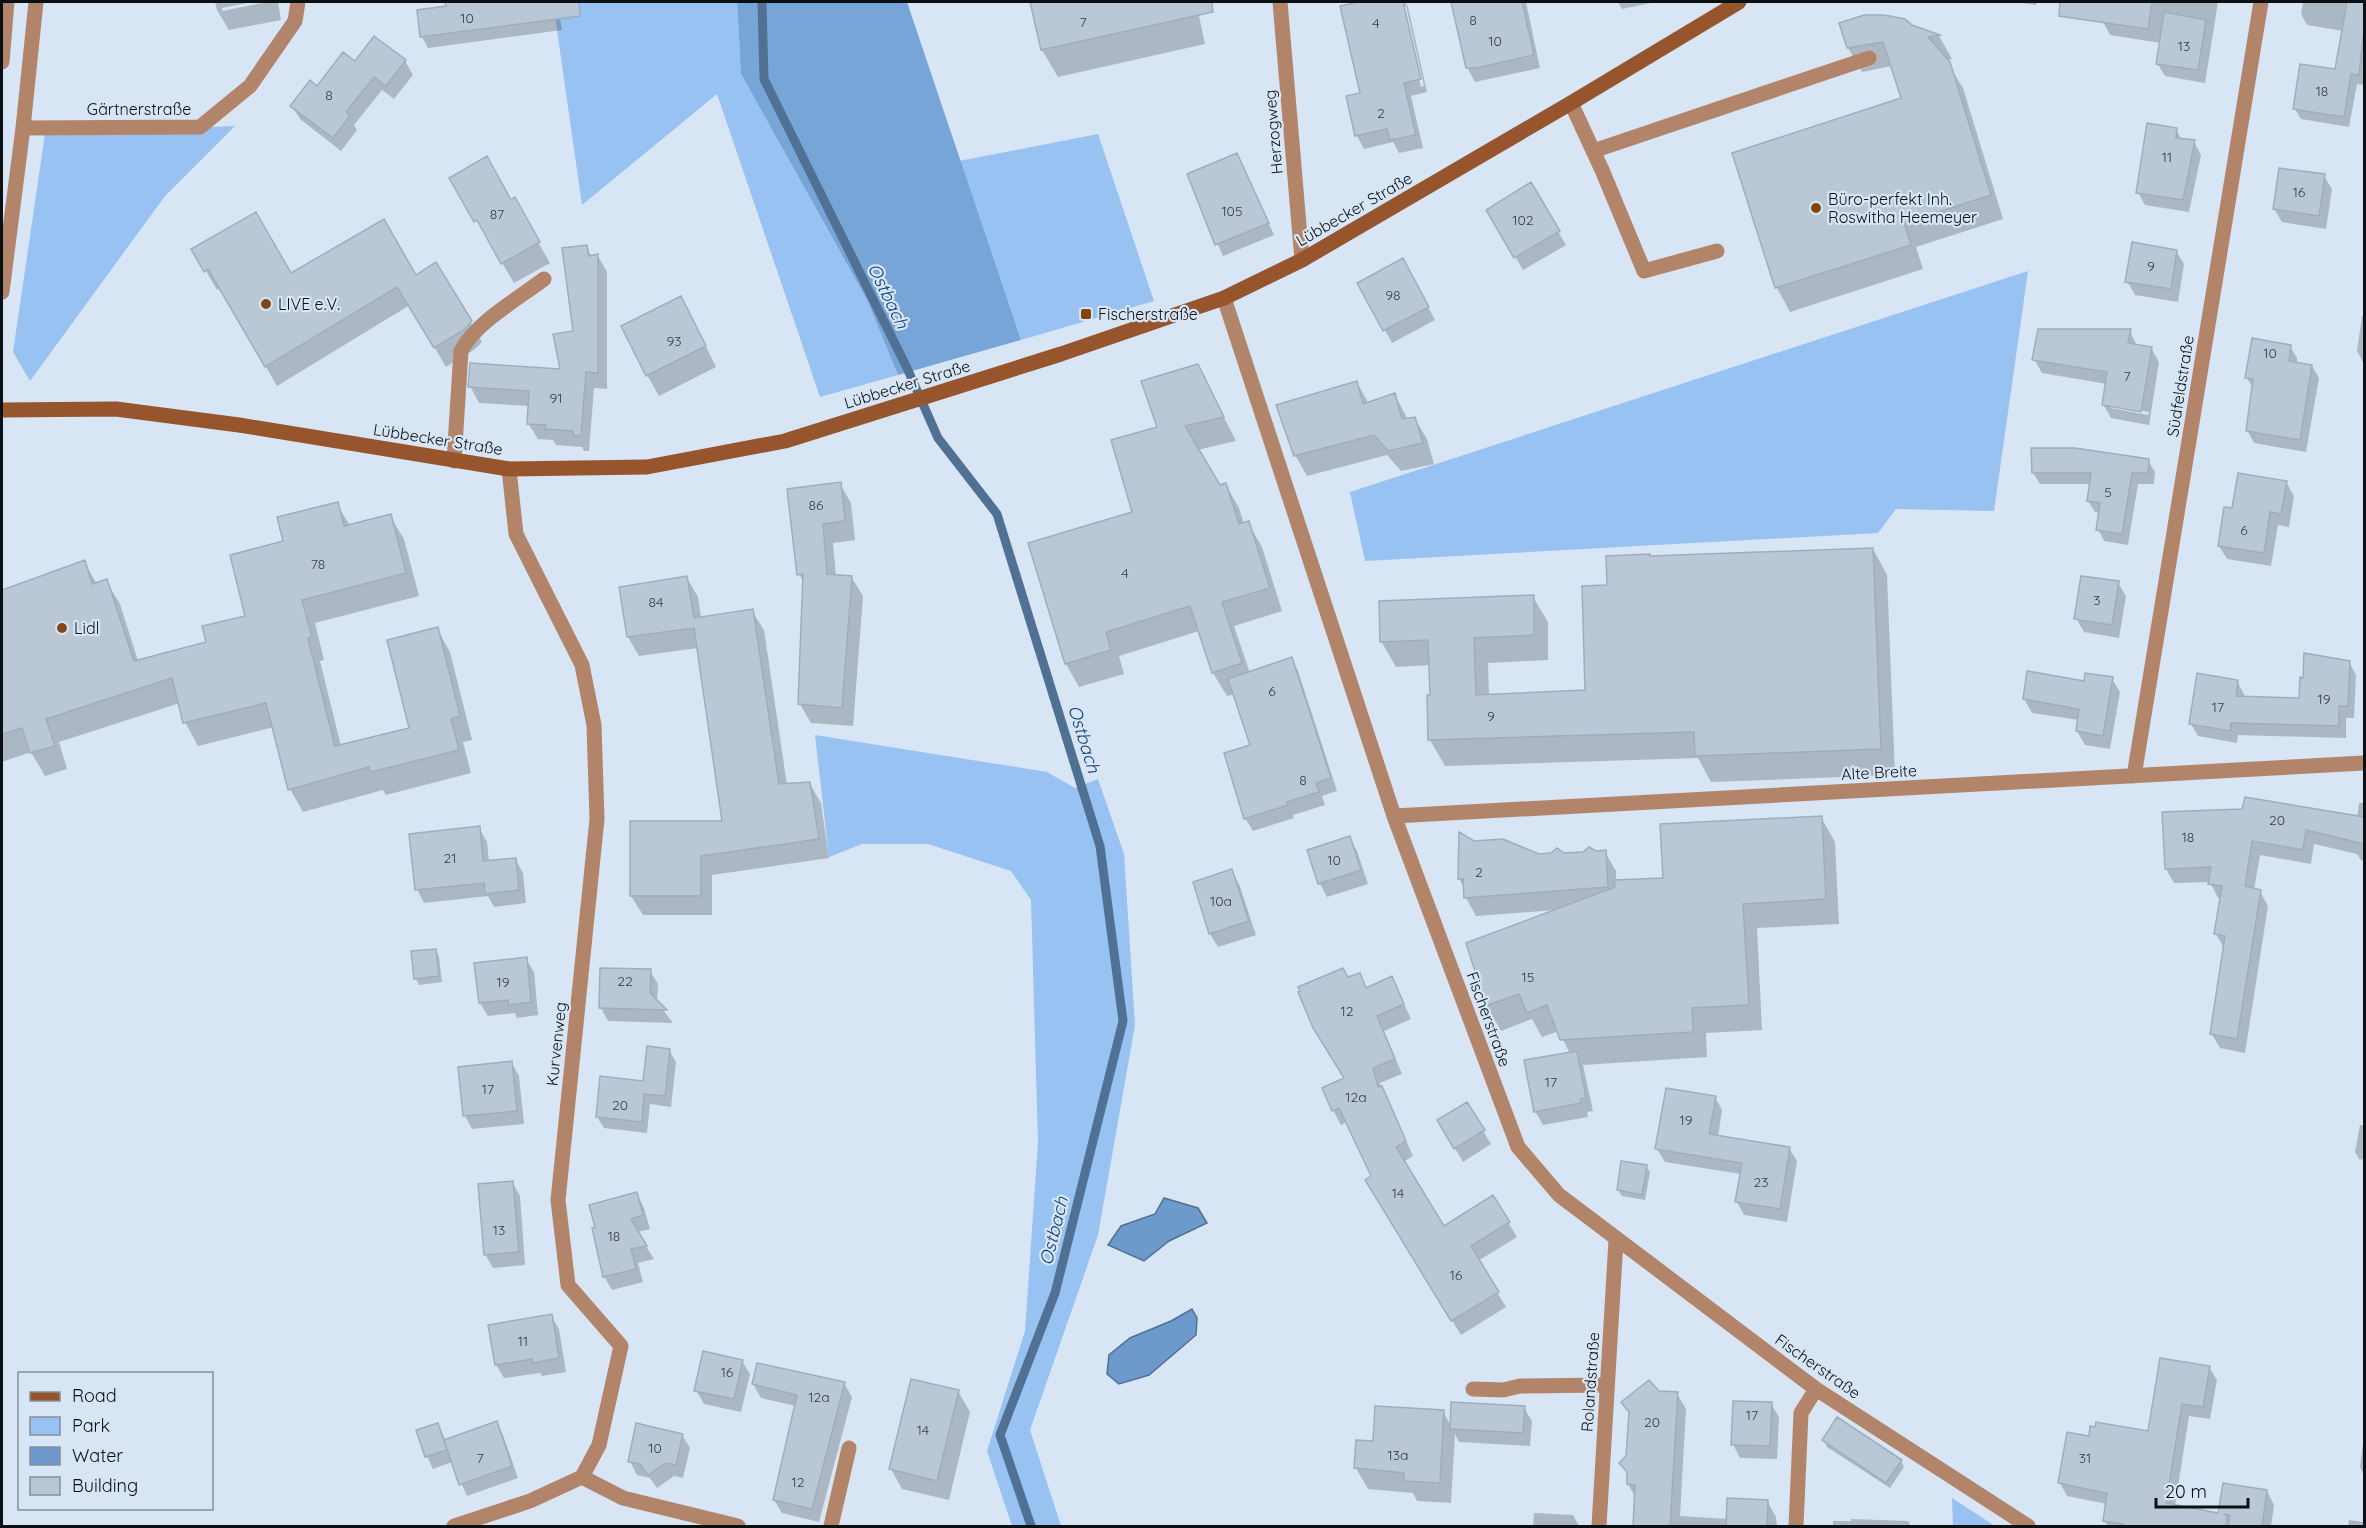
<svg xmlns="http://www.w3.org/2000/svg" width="2366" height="1528" font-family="Quicksand,sans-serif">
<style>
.green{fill:#98c2f1}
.forest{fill:#78a5d7}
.water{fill:#6d9acb;stroke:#507194;stroke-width:1.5}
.shadow{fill:#0003;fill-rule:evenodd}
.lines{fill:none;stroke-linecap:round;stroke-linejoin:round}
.stream{stroke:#507194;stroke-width:9}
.building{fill:#bac7d7;stroke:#a0adbd;stroke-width:1.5}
.service{stroke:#b2856b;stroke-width:15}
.minor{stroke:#b2856b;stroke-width:15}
.secondary{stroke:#96552d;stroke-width:15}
.poi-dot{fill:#864314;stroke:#d7e5f5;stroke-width:2}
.labels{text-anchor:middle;stroke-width:4.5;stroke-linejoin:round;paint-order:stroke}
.number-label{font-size:14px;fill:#373e46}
.street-label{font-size:16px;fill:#0b1015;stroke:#d7e5f5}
.poi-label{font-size:16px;fill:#0b1015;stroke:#d7e5f5;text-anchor:start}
.water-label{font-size:18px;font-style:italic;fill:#0f3f6e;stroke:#d7e5f5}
</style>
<rect width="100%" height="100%" fill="#d7e5f5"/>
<path class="green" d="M553,2h184l4,72 126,226 31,75 -78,22 -103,-303 -135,111z
M235,126l-70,70 -135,185 -17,-29 32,-218z
M1098,134l56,167 -133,39 -62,-179z
M2028,271l-34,240 -98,-2 -18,24 -513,28 -15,-69z
M815,735l232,37 28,16 23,-9 26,75 11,171 -37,210 -68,195 31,96h-49l-25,-75 38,-120 13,-189 -7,-242 -20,-29 -83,-27h-66l-33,13z
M1952,1498l43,28h-42z"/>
<path class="forest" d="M737,2h170l114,338 -123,35 -31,-75 -126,-226z"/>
<path class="water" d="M1164,1198l34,10 9,15 -38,18 -25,20 -36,-16 13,-19 34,-12z
M1192,1309l5,9 -1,17 -47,40 -30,9 -12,-10 2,-19 21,-17 41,-17z"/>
<path class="shadow" d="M215,2h37l-30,6v3l45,-9h11l3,18 -52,10 -12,-20z
M446,2h111l5,28 -134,18 -6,-11 -4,-25 29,-4z
M1030,2h166l9,42 -147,33 -16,-27z
M1366,2h39l3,5 19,85 -16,4 12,52 -24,5 -6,-11 -29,7 -7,-13 -9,-39 13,-3 -19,-87zM1403,6h3l18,80 -3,1z
M1452,2h74l14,66 -65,14 -7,-13z
M1618,2h38l-34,7z
M2016,2h21l-1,3z
M2106,2h112l-13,81 -40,-7 -8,-13 4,-20 -51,-8 -7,-13z
M2303,2l61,1v82l-7,-1 -8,43 -48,-8 -7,-11 43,-37 6,-40 -36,-6 -6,-11z
M1911,26l28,10 13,23 -6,1 17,28 40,131 -87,28 7,22 -133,43 -13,-24 -44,-134 170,-55 -11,-33 -30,6 -14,-24z
M405,61l8,14 -19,24 -12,-9 -28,35 3,5 -16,21 -41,-32 -8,-13 63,-43z
M2,83l1,3 -1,21z
M2176,130l6,10 12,2 7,13 -12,57 -44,-7 -7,-13z
M1243,166l31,69 -51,21 -35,-81z
M2324,176l8,13 -6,40 -44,-7 -8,-13z
M451,178l60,24 3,-2 36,63 -36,20z
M1531,185l35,60 -43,25 -35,-60z
M586,247l6,10 6,-1 9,16v117l-13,-1 -5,63h-5l-2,-4 -26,-2 -3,-5 -15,-1 -10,-16 1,-17 -50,-3 -9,-17 92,-15 13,-39z
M194,250l96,25 125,2 21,-13 46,78 -7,7 -29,18 -36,-62 -133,81 -57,-99 -3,3z
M2176,251l8,13 -6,38 -43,-7 -8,-14z
M1410,273l25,47 -43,23 -33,-60z
M2362,316h2v48l-7,-13z
M692,318l24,49 -57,29 -12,-21z
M2130,331l7,15 14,2 8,14 -10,63 -38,-7 -8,-14 4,-20 -65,-11 -8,-14zM2111,405l38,7 -1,3 -37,-7z
M2290,346l7,12v6l15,2 7,12 -13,74 -52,-9 -7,-13 6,-42 -6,-10z
M1198,366l38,75 -39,9 22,37 7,-2 13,23 5,16 4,-1 14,24 20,64 -48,15 16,47 41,-14 7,12 39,120 -15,5 3,9 -32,10 1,3 -41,13 -8,-13 6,-72 -16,-52 -8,2 -14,-23 -14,-42 -80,25 5,18 -45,13 -13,-23 68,-151 25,-85z
M1357,383l12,21 26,-9 13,25 7,-1 12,20 7,25 -33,7 -14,-16 -80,21 -12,-21z
M2148,460l7,12 -1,12h-16l-10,61 -24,-4 -6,-12 2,-16 -5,-1 -7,-11 3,-17h-51l-7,-11z
M2286,482l8,14 -5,31 -11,-2 -7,41 -44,-7 -8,-13 14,-36z
M840,484l11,19 4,37 -22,3 3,33 16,2 11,18 -10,130 -42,-3 -11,-19 5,-120 -6,-10z
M337,504l13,22 40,-10 14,23 15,57 -104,27 9,37 -4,1 21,85 70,-17 26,-100 13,23 22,88 -9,2 8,31 -85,22 -3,-5 -80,22 -13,-23 -16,-62 -76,19 -13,-24 -5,-19 -121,39 8,27 -22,7 -14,-24 -29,10v-170l82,-30 13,22 9,-3 14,23 18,57 70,-18 38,-26 39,-75z
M1873,549l14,26 8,200 -184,7 -13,-24 -253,8 -15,-26 -2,-43 4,-1 -1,-31 -35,2 -15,-26 152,-44 15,25v38l-60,3 1,33 98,-4 21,-105 43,-29z
M687,578l11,19 3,21 51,-7 12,19 23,155 23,-1 11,19 8,55 -117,17v40h-69l-12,-19 92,-74 -25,-174 -59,8 -11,-19 -7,-49z
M2118,583l8,13 -7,42 -35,-6 -8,-14z
M2349,662l7,13 -2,43h-8v20l-108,-3 -1,8 -39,-7 -7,-12 46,-43 7,13v4l57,2z
M2112,679l8,13 -10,57 -25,-4 -8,-14 2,-11 -47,-7 -8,-14 61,-17z
M2359,803h5v58l-3,-1 -4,-6 -43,-10 -3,20 -51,-9 -6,35 6,1 8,15 -23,147 -25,-5 -9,-15 13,-85 -8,-14 5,-36h-3l-8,-16 -36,1 -8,-14 -2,-55 193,4z
M1821,817l14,25 4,82 -82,4 5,102 -56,3 1,24 -124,8 10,46 -6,1 1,5 -45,8 -8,-14 35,-57 -11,-23 -17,6 -10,-18 -31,12 -14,-25 69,-96 -80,6 -10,-18 -1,-9 -6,-10 2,-45 12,9 66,12 66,-3 11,19v10l48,-2z
M479,828l8,14 2,20 27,-2 7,13 3,30 -32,4 -6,-11 -64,7 -7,-14z
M1349,838l8,13 11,33 -41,13 -7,-13 -11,-33z
M1231,871l8,13 17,51 -38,12 -8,-13 -16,-51z
M436,950l3,7 3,25 -23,3 -3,-6z
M526,959l8,13 4,43 -21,3 -2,-5 -27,3 -8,-13z
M650,971l8,13 -1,18 16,21 -65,-2 -7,-13z
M1359,975l8,14 25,-11 19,41 -27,12 18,43 -22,9 33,73 -10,6 40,67 50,-32 24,40 -39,24 28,46 -45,28 -86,-140 -3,-18 -25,-55 -6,3 -8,-15 13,-31 2,-100z
M669,1050l7,12 -5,45 -21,-3 -3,29 -43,-5 -7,-11 47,-35z
M511,1062l8,14 5,48 -52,5 -7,-13z
M1715,1097l7,13 -4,27 71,11 8,13 -10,61 -43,-7 -7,-13 4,-28 -76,-12 -8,-13z
M1467,1104l24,40 -28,18 -24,-41z
M2360,1125h4v35l-5,-1 -4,-7z
M1646,1166l4,6 -5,28 -23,-4 -4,-6z
M512,1182l8,14 5,69 -32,3 -8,-14z
M637,1194l7,14 6,21 -13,3 17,27 -16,4 5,19 -31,8 -8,-14z
M551,1316l8,13 7,43 -24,4 -2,-3 -36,5 -8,-13 -6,-39z
M742,1361l8,13 -9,38 -37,-8 -8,-14z
M2209,1367l8,13 -7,39 -21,-3 -14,90 14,20h-81l-4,-5 3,-17 -40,-8 -7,-13 30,-45 60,-5z
M844,1383l8,14 -33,125 -37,-9 -8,-13 22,-94 -35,-8 -8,-14z
M958,1391l12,21 -21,88 -47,-11 -11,-20z
M1658,1392l19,2 9,15 -6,107 48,3 39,-18 9,16 1,9h-143l2,-28 -8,-14 1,-8 -8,-13 7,-6 2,-41 -7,-13z
M1771,1404l8,13 -2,42 -37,-1 -7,-14z
M1524,1408l8,13 -2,25 -71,-4 -4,-8 -4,69 -34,-2 -4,-8 -45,-4 -12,-21 18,-26 69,-31 8,15z
M496,1423l7,12 15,43 -51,18 -15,-34 -19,7 -6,-13 11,-31 8,16z
M682,1435l8,13 -7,30 -9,-2 -17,12 -7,-10 -13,-3 -7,-14z
M2364,1436v40l-4,-9z
M1824,1440l77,21 3,6 -14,21 -63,-41z
M2267,1491l7,14 -3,21h-43l-8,-13z
M1534,1513l39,2 6,11h-46z
M1851,1519l57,2 3,5h-78v-5h18z
M2349,1520l15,2v4h-16z"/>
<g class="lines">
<path class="stream" d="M762,2l2,77 143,289 31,70 59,76 103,332 23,175 -68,272 -55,142 31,91"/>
</g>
<path class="building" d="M445,2h134l1,14 -160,21 -3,-27 29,-4z
M1030,2h182l1,10 -172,38z
M1359,2h44l18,77 -17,4 12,52 -26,5 -3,-11 -32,7 -9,-40 14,-3 -20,-87z
M1451,2h71l12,53 -58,13h-10z
M2060,2h92l-4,27 -89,-13z
M2347,2h17v27l-5,46 -8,-1 -7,43 -51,-8 7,-45 35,5z
M2164,12l42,8 -8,50 -42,-6z
M1864,15h20l21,4 7,6 28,10 -12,2 22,25 41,133 -87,28 7,22 -136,43 -43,-135 169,-55 -18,-56 -36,6 -8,-25z
M374,36l32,24 -20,26 -12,-9 -28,35 4,4 -17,22 -43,-32 20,-26 7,6 26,-34 12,9z
M2147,123l30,5 -1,10 19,2 -12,60 -47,-7z
M1237,153l32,70 -54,22 -28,-71z
M487,156l24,44 4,-3 25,45 -39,22 -24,-44 -3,2 -25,-44z
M2279,168l46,6 -6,42 -46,-7z
M1531,182l29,49 -46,27 -28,-48z
M256,212l35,61 93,-54 32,56 20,-13 36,59 -8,9 -30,18 -37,-61 -132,80 -57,-98 -4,3 -13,-23z
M2132,242l45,8 -6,39 -46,-7z
M587,245l2,11 9,-2v119l-12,-1 -5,63 -7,1 -1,-5 -28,-2 1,-4 -19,-1 2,-33 -61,-4 2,-24 90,6 -7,-35 20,-3 -11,-83z
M1403,258l26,49 -46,24 -26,-48z
M681,296l25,50 -60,30 -25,-50z
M2038,329h93l-3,14 24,4 -11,65 -39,-7 5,-33 -75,-12z
M2252,338l39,7 -2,16 23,4 -12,75 -54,-9 7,-52 -8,-1z
M1198,364l26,53 -39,9 35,59 6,-2 13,41 10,-3 21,67 -48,14 20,61 -30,10 -22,-67 -84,26 5,18 -46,14 -37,-121 104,-31 -21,-72 46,-13 -16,-46z
M1357,381l6,23 32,-11 7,26 13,-2 8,26 -35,8 -14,-16 -80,21 -18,-51z
M2031,448h44l74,11 -1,14h-16l-10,61 -26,-4 4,-27 -13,-2 4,-28h-59z
M2238,473l49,8 -6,33 -11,-2 -6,41 -46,-7 6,-39 8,1z
M841,482l4,39 -22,3 4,50 25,2 -10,132 -44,-4 5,-130 -6,1 -10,-86z
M338,502l6,24 47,-12 15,59 -104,27 10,37 -4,1 27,108 74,-18 -22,-88 51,-13 22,89 -9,3 8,31 -88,22 -2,-5 -81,23 -22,-87 -83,20 -11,-45 -126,41 9,27 -25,7 -8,-25 -20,6v-144l83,-30 7,24 15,-5 27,82 72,-19 -4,-16 43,-10 -15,-61 53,-14 -6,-24z
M1873,548l8,201 -186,7 -1,-24 -266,8 -1,-45h3l-2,-55 -48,2 -1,-41 155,-6v40l-60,3 2,57 109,-5 -3,-104 25,-1 -1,-29 44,-2v2z
M687,576l7,42 59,-9 26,175 31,-2 9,57 -118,17v40h-71v-75h92l-28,-193 -67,9 -8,-50z
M2081,576l38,5 -7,44 -38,-6z
M2304,653l46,8 -2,45h-9v20l-108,-3 -1,8 -41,-7 8,-51 41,7 -2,16 63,2 1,-21 3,1z
M1292,657l39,121 -15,5 3,9 -32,10 1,3 -44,14 -20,-66 26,-8 -22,-66z
M2027,671l57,10 1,-8 28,4 -10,59 -27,-5 3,-22 -56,-10z
M2245,797l119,20v27l-58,-14 -3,20 -51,-9 -7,45 16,4 -24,149 -27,-5 15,-98 -11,-2 8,-48 -14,-2 3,-17 -46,2 -3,-57 80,-3z
M1822,816l4,83 -83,5 6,101 -57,3 1,24 -133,8 -13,-35 -20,8 -8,-19 -33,12 -20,-63 149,-56 -1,-7 49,-2 -3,-54z
M480,826l3,35 33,-3 3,32 -34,4 -1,-11 -69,7 -6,-56z
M1459,832l15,9 29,-2 36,15 12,-1 6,-5 7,5 19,-1 6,-5 7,4 10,-1 2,37 -144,11 -1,-19h-5z
M1350,836l11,34 -43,14 -11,-34z
M1232,869l17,52 -40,13 -16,-52z
M436,949l3,27 -25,3 -3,-28z
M527,957l4,45 -23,3v-5l-29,3 -5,-40z
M600,968l51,1 -1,24 17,17 -68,-2z
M1343,968l5,9 12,-4 6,15 26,-12 12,28 -27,12 18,43 -22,9 5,19 4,-1 24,55 -10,6 48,79 49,-31 17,27 -39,24 28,46 -48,29 -86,-141 6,-4 -32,-68 -7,3 -10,-23 22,-10 -31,-50 -15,-36 2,-1 -2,-4z
M647,1046l23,3 -5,47 -21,-2 -2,28 -46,-5 4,-41 43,5z
M1577,1051l9,47 -6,1 1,4 -47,9 -10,-52z
M512,1061l5,50 -54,5 -5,-49z
M1666,1088l50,8 -7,38 81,13 -10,62 -45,-7 7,-39 -87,-14z
M1467,1102l18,28 -31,19 -17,-29z
M1621,1161l26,4 -5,30 -25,-5z
M513,1181l6,71 -35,3 -6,-71z
M637,1192l6,23 -12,4 16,27 -16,3 5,20 -33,8 -11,-49 3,-1 -6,-22z
M552,1314l7,44 -26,5 -1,-4 -37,6 -7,-40z
M703,1351l40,9 -9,39 -40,-8z
M2160,1358l50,8 -7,41 -21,-3 -16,99 52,10 5,-30 44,7 -5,37h-34l2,-12 -6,-1 3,1 -1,12h-103v-3l-20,-3 4,-28 -49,-10 9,-51 22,4 1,-10 5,1 1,-5 52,9z
M757,1363l88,19 -33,127 -39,-9 24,-105 -45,-11z
M911,1379l48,11 -22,91 -48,-12z
M1649,1380l10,11 19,1 -8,135h-37l2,-42 -8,-1v-12l-8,-9 7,-7 3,-44 -8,-10z
M1733,1401l39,1 -2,44 -39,-1z
M1451,1402l74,4 -2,27 -73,-4z
M1375,1406l69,4 -4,73 -36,-2v-8l-50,-5 2,-28 17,1z
M1837,1417l65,43 -16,23 -64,-43z
M497,1421l15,45 -53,19 -15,-45z
M438,1423l9,27 -22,7 -9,-27z
M636,1423l47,11 -7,31 -10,-2 -18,12 -8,-11 -12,-2z
M1727,1498l41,2 -1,27h-41z"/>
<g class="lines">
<path class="service" d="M2,62l5,-60
M1571,103l31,67 42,101 73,-20
M1593,151l276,-93
M454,461l7,-110c15,-29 57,-52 83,-72
M1473,1389l30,1 17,-4 87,-1
M582,1477l41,21 115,28
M831,1526l18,-78"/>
<path class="minor" d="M1280,2l22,258
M23,128l177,-1 50,-41 45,-65 3,-19
M2,292l21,-164 13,-126
M1224,298l170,518 124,331 41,48 257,194 212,137
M2134,776l127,-774
M1394,816l970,-53
M454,1526l76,-25 52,-24 17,-32 22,-99 -53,-61 -10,-85 39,-381 -3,-94 -12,-60 -66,-131 -7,-65
M1599,1526l17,-286
M1796,1526l5,-113 15,-24"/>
<path class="secondary" d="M2,410l114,-1 123,16 270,44 138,-2 138,-26 276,-87 163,-56 78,-38 269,-157 168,-101"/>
</g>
<g class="poi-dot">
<circle cx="1816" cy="208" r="6"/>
<circle cx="266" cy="304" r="6"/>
<rect x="1080" y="308" width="12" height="12" rx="3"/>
<circle cx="62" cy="628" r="6"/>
</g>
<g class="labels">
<g class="number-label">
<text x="467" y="23">10</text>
<text x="1473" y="25">8</text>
<text x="1083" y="27">7</text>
<text x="1376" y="28">4</text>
<text x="1495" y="46">10</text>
<text x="2184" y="51">13</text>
<text x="2322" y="96">18</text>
<text x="329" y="100">8</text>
<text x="1381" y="118">2</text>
<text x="2167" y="162">11</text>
<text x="2299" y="197">16</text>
<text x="1232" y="216">105</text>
<text x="497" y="219">87</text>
<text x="1523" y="225">102</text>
<text x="2151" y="271">9</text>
<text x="1393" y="300">98</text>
<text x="674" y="346">93</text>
<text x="2270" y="358">10</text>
<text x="2127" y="381">7</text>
<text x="556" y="403">91</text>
<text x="2108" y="497">5</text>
<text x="816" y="510">86</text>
<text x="2244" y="535">6</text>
<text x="318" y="569">78</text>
<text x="1125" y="578">4</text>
<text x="2097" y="605">3</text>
<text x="656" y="607">84</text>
<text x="1272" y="696">6</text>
<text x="2324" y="704">19</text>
<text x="2218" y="712">17</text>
<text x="1491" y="721">9</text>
<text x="1303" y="785">8</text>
<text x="2277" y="825">20</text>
<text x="2188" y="842">18</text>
<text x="450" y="863">21</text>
<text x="1334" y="865">10</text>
<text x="1479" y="877">2</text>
<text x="1221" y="906">10a</text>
<text x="1528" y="982">15</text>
<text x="625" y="986">22</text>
<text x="503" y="987">19</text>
<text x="1347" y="1016">12</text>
<text x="1551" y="1087">17</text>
<text x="488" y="1094">17</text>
<text x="1356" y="1102">12a</text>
<text x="620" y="1110">20</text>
<text x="1686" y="1125">19</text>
<text x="1761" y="1187">23</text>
<text x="1398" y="1198">14</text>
<text x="499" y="1235">13</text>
<text x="614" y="1241">18</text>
<text x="1456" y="1280">16</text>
<text x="523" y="1346">11</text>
<text x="727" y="1377">16</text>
<text x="819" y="1402">12a</text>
<text x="1752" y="1420">17</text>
<text x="1652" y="1427">20</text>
<text x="923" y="1435">14</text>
<text x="655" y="1453">10</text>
<text x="1398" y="1460">13a</text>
<text x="480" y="1463">7</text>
<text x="2085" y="1463">31</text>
<text x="798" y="1487">12</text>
</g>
<g class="street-label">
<text x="139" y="115">Gärtnerstraße</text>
<text transform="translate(1273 132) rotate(-95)" y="6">Herzogweg</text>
<text transform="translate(1354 209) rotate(-30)" y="6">Lübbecker Straße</text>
<text transform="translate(907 384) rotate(-17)" y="6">Lübbecker Straße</text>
<text transform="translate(2180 386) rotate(-81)" y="6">Südfeldstraße</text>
<text transform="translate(438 439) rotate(9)" y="6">Lübbecker Straße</text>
<text transform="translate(1879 772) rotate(-3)" y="6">Alte Breite</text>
<text transform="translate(1489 1019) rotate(70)" y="6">Fischerstraße</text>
<text transform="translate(556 1044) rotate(-84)" y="6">Kurvenweg</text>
<text transform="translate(1818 1366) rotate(35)" y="6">Fischerstraße</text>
<text transform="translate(1590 1382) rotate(-86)" y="6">Rolandstraße</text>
</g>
<g class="poi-label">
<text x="1828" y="205">Büro-perfekt Inh.<tspan x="1828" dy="18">Roswitha Heemeyer</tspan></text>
<text x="278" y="310">LIVE e.V.</text>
<text x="1098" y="320">Fischerstraße</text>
<text x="74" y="634">Lidl</text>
</g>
<g class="water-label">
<text transform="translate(888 296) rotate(64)" y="6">Ostbach</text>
<text transform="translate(1084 739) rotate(73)" y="6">Ostbach</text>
<text transform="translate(1054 1231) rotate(-76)" y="6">Ostbach</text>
</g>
</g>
<rect width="2366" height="1528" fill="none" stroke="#0b1015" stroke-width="6"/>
<rect x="18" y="1372" width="195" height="138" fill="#d7e5f5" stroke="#85909b" stroke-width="1.5"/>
<rect x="30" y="1392" width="30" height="9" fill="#96552d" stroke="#85909b" stroke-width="1.5"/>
<text x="72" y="1402" font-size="18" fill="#0b1015">Road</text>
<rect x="30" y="1417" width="30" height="18" fill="#98c2f1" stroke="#85909b" stroke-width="1.5"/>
<text x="72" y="1432" font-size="18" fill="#0b1015">Park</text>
<rect x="30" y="1447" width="30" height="18" fill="#6d9acb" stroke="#85909b" stroke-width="1.5"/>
<text x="72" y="1462" font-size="18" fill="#0b1015">Water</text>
<rect x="30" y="1477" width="30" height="18" fill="#bac7d7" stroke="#85909b" stroke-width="1.5"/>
<text x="72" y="1492" font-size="18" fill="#0b1015">Building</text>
<path d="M2156 1498v9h92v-9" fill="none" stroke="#0b1015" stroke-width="3"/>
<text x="2165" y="1498" font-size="18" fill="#0b1015" stroke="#d7e5f5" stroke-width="4.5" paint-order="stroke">20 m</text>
</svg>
